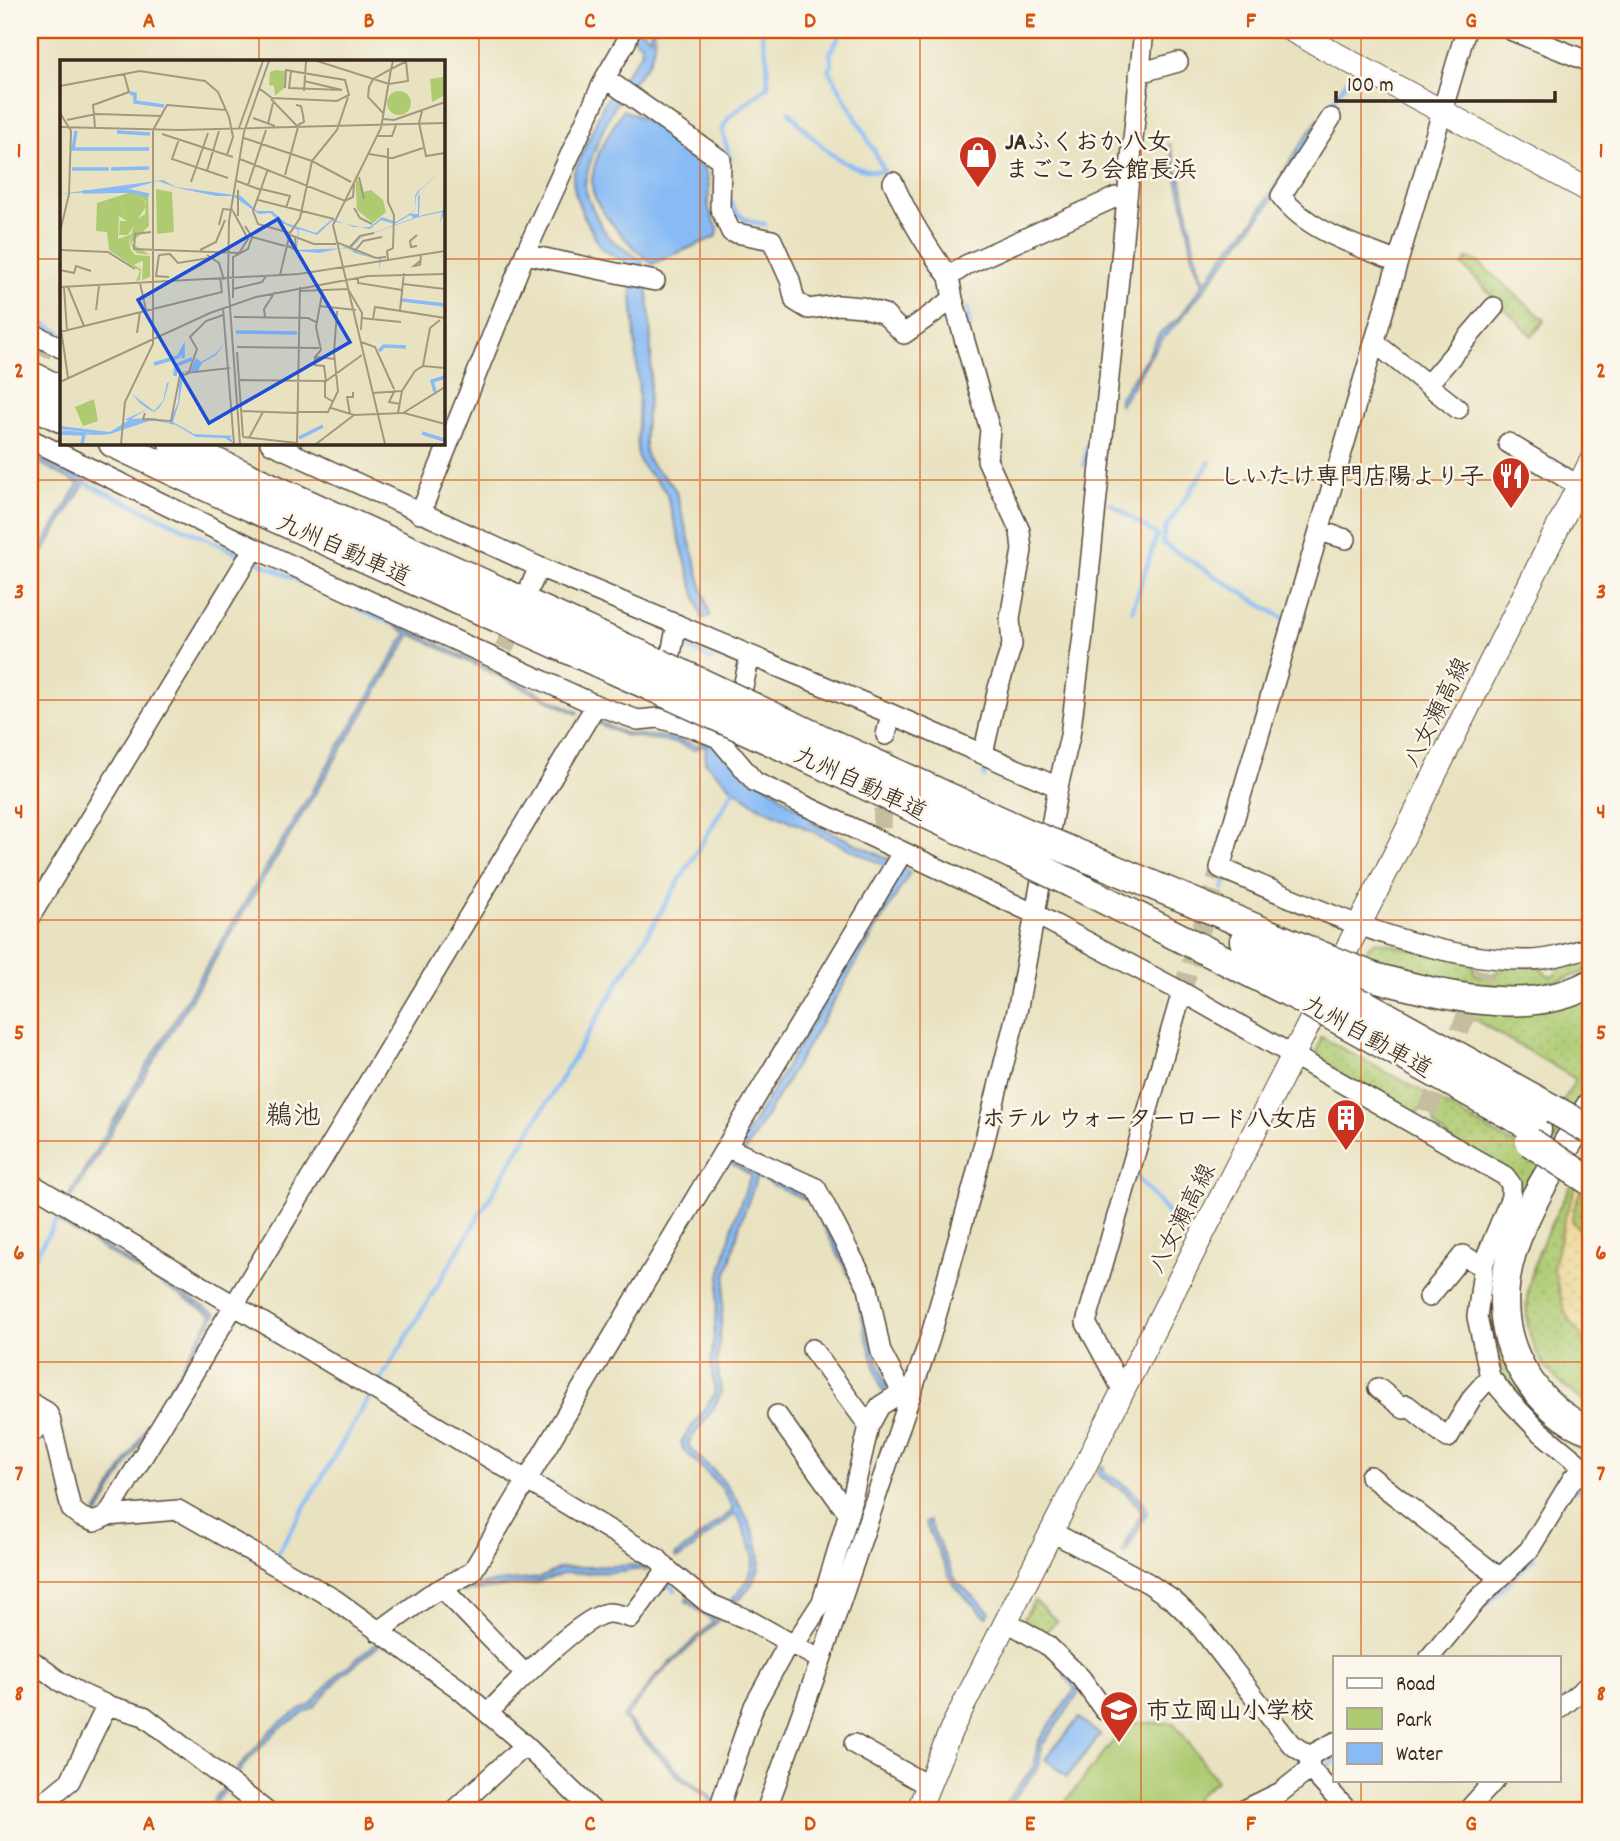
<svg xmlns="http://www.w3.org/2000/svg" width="1620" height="1841" font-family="Dekko,'Klee One',sans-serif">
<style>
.grass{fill:url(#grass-dots);stroke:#747a48;stroke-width:2}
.sand{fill:url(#sand-dots);stroke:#94825e;stroke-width:2}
.green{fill:#aecb72;stroke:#747a48;stroke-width:2}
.water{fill:#88bbf5;stroke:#62728a;stroke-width:2}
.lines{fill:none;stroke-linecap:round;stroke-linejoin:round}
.stream{stroke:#88bbf5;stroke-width:4.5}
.minor-tunnel{stroke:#c5bda0;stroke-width:19;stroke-dasharray:19 10;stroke-linecap:butt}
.minor-casing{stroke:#554636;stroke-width:22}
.major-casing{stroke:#554636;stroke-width:25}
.highway-casing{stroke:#554636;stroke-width:31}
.minor{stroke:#fff;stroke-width:19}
.major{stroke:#fff;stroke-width:23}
.highway{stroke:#fff;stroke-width:28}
.highway-bridge-casing{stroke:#554636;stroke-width:31;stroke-linecap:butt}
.highway-bridge{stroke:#fff;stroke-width:28}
.grid{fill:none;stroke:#d7540e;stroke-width:2;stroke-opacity:0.55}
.labels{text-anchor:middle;stroke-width:5;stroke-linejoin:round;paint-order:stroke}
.poi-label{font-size:24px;font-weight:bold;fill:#3b2a1e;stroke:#fbf7ec;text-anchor:start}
.street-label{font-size:24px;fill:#3b2a1e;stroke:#fbf7ec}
.quarter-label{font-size:28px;fill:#3b2a1e;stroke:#fbf7ec}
.inset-river{fill:none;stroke:#88bbf5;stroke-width:3.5}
.inset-road{fill:none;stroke:#a3987f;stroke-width:2}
.view{fill:#1d4ed8;fill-opacity:0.15;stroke:#1d4ed8;stroke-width:3.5}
.inset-edge{fill:none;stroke:#3b2a1e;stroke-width:3.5}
.neatline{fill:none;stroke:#d7540e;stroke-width:2.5}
.grid-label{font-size:23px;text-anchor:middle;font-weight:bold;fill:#d7540e}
</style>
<defs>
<pattern id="grass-dots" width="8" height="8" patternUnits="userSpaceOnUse" patternTransform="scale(1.75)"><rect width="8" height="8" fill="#aecb72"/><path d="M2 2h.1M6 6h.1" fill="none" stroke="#97ae62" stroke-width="1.8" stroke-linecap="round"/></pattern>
<pattern id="sand-dots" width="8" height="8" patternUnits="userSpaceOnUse" patternTransform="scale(1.75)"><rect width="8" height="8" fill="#eeda9e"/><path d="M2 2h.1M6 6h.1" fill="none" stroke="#cdbb88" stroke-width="1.8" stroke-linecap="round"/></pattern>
</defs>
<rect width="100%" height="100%" fill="#fbf7ec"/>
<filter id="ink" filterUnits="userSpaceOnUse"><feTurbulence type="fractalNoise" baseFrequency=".0143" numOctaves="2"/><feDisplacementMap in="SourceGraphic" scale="14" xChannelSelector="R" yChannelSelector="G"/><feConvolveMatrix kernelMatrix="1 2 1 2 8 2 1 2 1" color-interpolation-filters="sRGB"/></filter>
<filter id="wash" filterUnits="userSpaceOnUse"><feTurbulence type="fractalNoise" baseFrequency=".00686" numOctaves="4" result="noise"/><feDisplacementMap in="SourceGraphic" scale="28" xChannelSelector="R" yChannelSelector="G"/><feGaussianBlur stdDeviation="1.57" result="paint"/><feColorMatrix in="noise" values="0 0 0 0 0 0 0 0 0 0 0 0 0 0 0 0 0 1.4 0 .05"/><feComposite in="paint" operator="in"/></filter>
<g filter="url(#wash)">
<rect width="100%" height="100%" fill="#e8e2c0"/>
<path class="grass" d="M1468,258l11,5 66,57 -13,16 -70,-71z
M1377,941l97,23 1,10 16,3c12,-13 29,-12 45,-12l13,11 8,-2 2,-9 31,-12v16c-73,33 -150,13 -223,-8l-3,-3c2,-9 4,-14 13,-17z
M1590,990v91l-49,83 -46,158 95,118v14c-10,-5 -23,-10 -33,-18 -54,-41 -82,-100 -66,-169 6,-24 19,-48 28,-70l-81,-68 -4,-6v-10l-11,-6 -8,8 -95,-49 -4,-10 5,-19 97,52 113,65 44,-73 -1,-3 -131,-77z
M1574,1180l16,9v216c-102,-62 -61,-142 -16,-225z
M1034,1600l23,21 -16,15 -20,-12z"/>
<path class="sand" d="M1590,1161v13l-12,23 -6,19 1,7 17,16v110l-25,-36 -12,-46 12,-50 14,-38z"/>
<path class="green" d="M1131,1723h43l42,57 -21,18 4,13h-141l64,-81z"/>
<path class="water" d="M622,30h18l10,7 1,-7h3c3,37 -17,42 -35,69 -11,17 -33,66 -34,86 0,10 17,46 25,53 9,8 21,15 31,22 10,24 11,96 9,124 -1,24 -8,47 -4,71 3,14 24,21 30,37l34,124 -8,3 -36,-127c-9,-14 -24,-21 -29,-37l2,-61 -9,-127 -2,-3 -27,-16 -3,-5c-11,-22 -25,-43 -25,-68l31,-72 38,-51 -1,-8z
M623,110c25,9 76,40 84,66 6,23 -6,26 11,52l-1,8 -65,28c-18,-16 -58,-53 -60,-78 -1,-27 18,-54 31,-76z
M1320,117l3,2 -55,87 -90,117c-25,20 -38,55 -58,82l-1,-6 28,-42 13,-24 20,-16 23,-33 -10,-25 -8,-47 -16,-69 14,43 12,67 7,25 5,2 20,-29 28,-32 42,-69z
M30,454l56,27 -56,93v-7l49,-83 -49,-26z
M391,621l187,91 -1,2 -166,-80 -339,563 -3,-2 338,-562 -17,-10z
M595,720l29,13 50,5 23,8 7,-5 1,-3 105,80 2,5 80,38 18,11 -170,288 70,34 51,93 8,44 18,58 -5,2 -1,-3 -16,-56 -9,-43 -45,-87 -54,-25 -17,47 -14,53 -9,84 4,32 -8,16 -25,34c4,11 18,20 26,28 18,19 51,68 45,96 -3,14 -13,25 -23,36l-4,-3c31,-36 24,-45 5,-85h-3l-53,42 -5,2 -1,-3 56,-44 2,-4 -11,-20 -39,-39 -2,-7 34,-48 -4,-30 9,-88 14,-55 17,-46 -21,-12 169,-288 -15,-10 -128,-60 -25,-18 -26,-25 1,-17 -12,5 -16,-7 -54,-8 -30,-13z
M58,1215l2,2 -1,2 157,95 -118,200 -2,-1 116,-198 -157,-95z
M1101,1466l3,1 -1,4c15,10 41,24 44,42l-22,41 -3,-2 19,-38v-5l-16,-17 -28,-18z
M929,1521l27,60 34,31 -4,5 -32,-31 -29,-63z
M644,1565l5,2 -3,4 -4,-2 -23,3 -54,1 -28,10 -74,9 -1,-3 28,-6 50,-5 20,-10z
M687,1598l31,23 -59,55 -33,42 57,58 29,21 3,5 -4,9h-3l3,-9 -4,-6 -27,-18 -58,-60 35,-43 56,-53 -27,-21z
M379,1641l2,3 -38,30 -29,33 -36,22 -33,35 -35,47h-4l33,-44 31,-36 15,-12 26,-15 28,-31z
M1067,1672l13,16 -2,6 -37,53 -2,20 -35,44h-5l35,-45 4,-24 37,-53 -11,-14z
M1079,1718l21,17 -33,42 -22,-18z"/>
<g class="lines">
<path class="stream" d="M789,112c26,28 52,62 95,59 -16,-35 -37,-67 -55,-101l3,-5 -2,-12 13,-23
M1325,113l23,-34
M730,159l-8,-29 7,-13 39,-31 -1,-28 -6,-28
M729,199c8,18 16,23 36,25
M967,308l3,19
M30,317l31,15
M997,447l16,48
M1210,462l-44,65 -4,16 124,77
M1084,465l3,-19
M81,481l163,75
M1110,503l48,33
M254,560l139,64
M1132,611l25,-76
M682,645l30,15
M984,777l2,-10
M1223,889l3,-10
M1136,1176l48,56
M30,1265l27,-46
M379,1383l357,-597
M1576,1491l1,-2 13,-1
M276,1556l92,-157
M667,1584l8,6
M1478,1613l56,-55
M1323,1770l12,-10"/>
</g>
</g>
<g filter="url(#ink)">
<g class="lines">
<path class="minor-tunnel" d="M30,382l16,-41
M504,649l14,-34
M882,828l4,-93
M1182,992l38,-124
M1427,1112l57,-141"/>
<defs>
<path id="minor" d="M1466,30l-246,838c94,39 204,93 307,92 22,0 43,-7 63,-13
M1510,30l80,32
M1139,73l39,-11
M605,78l116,82 -1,48 11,24 41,8 18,40 5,21 13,8 30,-4 24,2 22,7 20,20 49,-35 37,131 -3,30 33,71 2,19 -12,68 2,27 -14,43 -15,66
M1331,118l-50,78c26,35 77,50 117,66
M893,182c15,35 34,65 56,95
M525,254l130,27
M953,299l-4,-22 17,-12 150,-68
M30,332l31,16
M1374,342l84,67
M1428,384l66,-77
M30,439l224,109 342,157 42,15 20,-2 36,10 24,10 37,44 280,132 147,78 323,184 6,8v13l-27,65 -7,55 13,60 21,25 27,28 52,43
M270,443l269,124 352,147 167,73
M1508,443l71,43
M420,514l105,-260 80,-176 21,-36 4,-12
M1319,531l27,8
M531,585l8,-18
M666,678l11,-54
M737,713l13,-57
M886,735l5,-21
M30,917l224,-369
M726,1147l90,41 52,100 13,64 21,40h8
M30,1183l628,376 9,10 41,34 41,17 72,40
M1429,1297l34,-42 20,12
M812,1349l57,77
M1378,1388l26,21 3,-4 41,33 25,-42 17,-19
M1123,1391l-37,-68 96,-331
M30,1402l17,10 3,6
M777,1415l64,89 8,8
M30,1434l20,-16 21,91 10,8 13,5 13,-6 71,-6 156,89 124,89 67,57 68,66
M1370,1476l130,102
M107,1516l489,-811
M1052,1532l96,51 26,18 23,22 94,121 18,12 1,13 38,42
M442,1588l83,86
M1006,1621l41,24 34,33 23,32
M378,1632l51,-37 43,-23 430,-719
M794,1645l28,-43 27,-90 20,-86 11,-20 22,-14
M1430,1657l46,-56 53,-51 44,-72 15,-5
M30,1659l29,22 23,13 25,11 37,11 122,95
M1559,1709l31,-25
M488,1713c19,-20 97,-101 121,-100 7,0 15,3 22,5l36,-49
M854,1744l73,41
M1309,1756l26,-14
M33,1811l37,-30 37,-76
M453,1811l72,-66
M718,1811l36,-105 35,-64
M766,1811l55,-151 109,-322 44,-155 44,-176 40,-220 12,-51 13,-101 61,-605
M1242,1811l39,-19 29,-23
M1467,1811l28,-31"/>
<path id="major" d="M1291,30l299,161
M918,1811l33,-81 436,-860 203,-407"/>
<path id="highway" d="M30,375l31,16
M30,403l31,15
M113,443l111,52 428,192
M173,443l486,220
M817,737l208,95
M810,759l203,96
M1071,851l251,105
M1071,883l229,115
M1244,941l67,35
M1374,977c64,18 154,41 216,7
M1350,996l203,113
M1334,1017l203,113
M1590,1107c-48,80 -124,175 -64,269 14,22 38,46 64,54"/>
</defs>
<use href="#minor" class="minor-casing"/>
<use href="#major" class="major-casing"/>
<use href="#highway" class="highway-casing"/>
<use href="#minor" class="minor"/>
<use href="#major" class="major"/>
<use href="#highway" class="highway"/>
<defs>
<path id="highway-bridge" d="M659,663l158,74
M652,687l158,72
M1025,832l46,19
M1013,855l58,28
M1322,956l52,21
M1311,976l39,20
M1300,998l34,19
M1553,1109l37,21
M1530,1142l60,39"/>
</defs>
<use href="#highway-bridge" class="highway-bridge-casing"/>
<use href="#highway-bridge" class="highway-bridge"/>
</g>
</g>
<path class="grid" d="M259,30v31M479,30v1781M700,30v1781M920,30v1781M1141,30v1781M1361,30v1627M30,259h31M443,259h1147M259,443v1368M30,480h1560M30,700h1560M30,920h1560M30,1141h1560M30,1362h1560M30,1582h1560M1361,1780v31"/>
<defs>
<symbol id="shop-pin" viewBox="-11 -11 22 30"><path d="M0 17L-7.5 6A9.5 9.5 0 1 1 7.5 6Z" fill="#c8321e" stroke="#fbf7ec"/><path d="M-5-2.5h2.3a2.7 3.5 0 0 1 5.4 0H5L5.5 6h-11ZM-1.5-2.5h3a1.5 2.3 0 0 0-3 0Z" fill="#fff"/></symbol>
<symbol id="restaurant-pin" viewBox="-11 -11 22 30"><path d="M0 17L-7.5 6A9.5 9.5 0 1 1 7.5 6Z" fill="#c8321e" stroke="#fbf7ec"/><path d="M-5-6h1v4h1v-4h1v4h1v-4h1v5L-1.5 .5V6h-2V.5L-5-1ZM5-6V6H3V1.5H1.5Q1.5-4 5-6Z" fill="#fff"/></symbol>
<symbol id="building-pin" viewBox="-11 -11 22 30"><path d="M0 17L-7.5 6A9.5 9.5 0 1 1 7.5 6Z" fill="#c8321e" stroke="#fbf7ec"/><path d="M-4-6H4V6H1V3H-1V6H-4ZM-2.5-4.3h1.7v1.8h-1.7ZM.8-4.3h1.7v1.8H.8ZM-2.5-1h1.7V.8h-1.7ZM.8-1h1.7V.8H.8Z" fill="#fff"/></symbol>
<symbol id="school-pin" viewBox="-11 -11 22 30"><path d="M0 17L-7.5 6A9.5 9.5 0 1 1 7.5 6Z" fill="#c8321e" stroke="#fbf7ec"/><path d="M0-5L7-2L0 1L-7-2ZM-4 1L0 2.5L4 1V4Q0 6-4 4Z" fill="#fff"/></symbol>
</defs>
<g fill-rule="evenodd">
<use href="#shop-pin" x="956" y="133" width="44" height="60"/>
<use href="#restaurant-pin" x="1489" y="454" width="44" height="60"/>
<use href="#building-pin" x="1324" y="1096" width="44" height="60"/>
<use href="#school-pin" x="1097" y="1688" width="44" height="60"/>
</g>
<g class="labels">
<g class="poi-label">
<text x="1005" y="149">JAふくおか八女<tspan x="1005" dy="28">まごころ会館長浜</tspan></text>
<text x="1484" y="484" text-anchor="end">しいたけ専門店陽より子</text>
<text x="1319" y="1126" text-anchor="end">ホテル ウォーターロード八女店</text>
<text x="1146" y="1718">市立岡山小学校</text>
</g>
<g class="street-label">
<text transform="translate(344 549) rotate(24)" y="8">九州自動車道</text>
<text transform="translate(1436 712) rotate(-63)" y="8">八女瀬高線</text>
<text transform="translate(861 783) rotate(25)" y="8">九州自動車道</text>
<text transform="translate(1368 1036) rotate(29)" y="8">九州自動車道</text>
<text transform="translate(1181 1218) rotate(-63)" y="8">八女瀬高線</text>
</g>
<g class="quarter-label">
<text x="293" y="1124">鵜池</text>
</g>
</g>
<g transform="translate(60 60)">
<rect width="385" height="385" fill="#e8e2c0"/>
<path d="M96,129l16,3 2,40 -17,2zM71,132l17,4 1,30 -18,17 19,12 -14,-2 -6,-10 4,-21 11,-8 1,-12 -5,-5 -21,5 7,19 -8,-5 -1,23 14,-5 -3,8 2,8 4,5 15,1v21l-8,3 1,-18 -1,-1 -8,4 7,4 -1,11 -4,1 4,-10 -31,-21 -2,-18 -11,-1 1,-28zM34,339l4,22 -15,5 -8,-19z" fill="#aecb72"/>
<path d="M215,10l11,1 -2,17 -9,8 -1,-10 -5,-1 1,-13zM383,17l2,18 -13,7 -2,-23zM327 43a12 12 0 1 1 24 0a12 12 0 1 1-24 0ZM295,114l9,18 7,-2 12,10 3,12 -13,11 -16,-13zM63,138l18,-1 6,8 -19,30h-9l1,-14h7l-7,-19z" fill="#aecb72"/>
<path d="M385,108l-25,22 -4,7v11l-5,6h7v-17l2,-4 -1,23 26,-6 -5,13 2,-11 -23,5 -57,20 -12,12 26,10 12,-4 -7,4 -2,10 23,1 -23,-1v-10h-3l-21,-6 -9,-6 -27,6 -23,-2 2,-21 -16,-7 -12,-10 -11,1 -26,-18h-17l-38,-8 -20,-7 -33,9 -65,4 103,-14 13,7 65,9 16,15h15l14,12 30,10 16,-14 22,8h16l12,-10 14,5 18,-11 2,-4 -1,-11 3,-5zM350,155l4,3 -53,19 -12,11 -52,2 2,-21 18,6 15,-14 38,8 11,-9 14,4zM165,282l-9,13 -14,8 -4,8 -14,1 -5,31 -6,19 21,12 42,2 -6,1 4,7 -9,-6 -29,-1 -20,-12 -24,-5 -42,14 -12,1 -24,-1 -14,-4 40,4 -40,-5v-3l50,6 19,-12h-5l24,-11 -8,-6 -8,-9 22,17 9,-10 4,-18 2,-1 -5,18 -4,7 -6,5 -6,-3 -17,10 24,-1 14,5 9,-20 2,-29 4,-3h6l6,-13 5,4 14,-8z" fill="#88bbf5" fill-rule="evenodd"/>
<path class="inset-river" d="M70,33l5,1v8l29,4M16,71l-3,18h76M57,72l33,2M12,109h37M51,109l38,-1M23,132l47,-1 19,4M342,240l43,5M176,272l61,1M319,291l5,-5 22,1M94,304l24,-7 5,-9v10M115,316l1,-11 16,-6M375,332l-3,-11 13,-4M0,373l24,1 -2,10M362,373l22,7M239,378l24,-12"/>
<path class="inset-road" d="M257,1l72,23 19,-3 -2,-20M0,26l80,-15 65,10 13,11 11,25 4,20 -6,18M225,28l1,-18 5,1M200,29l12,9 65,3 12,-6 -4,-15 -54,-9 -2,17 53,2 -38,-9M244,31l2,-30M211,39l27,28 -13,48M236,45l5,1 2,9 1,7 -6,3M362,51l-3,12 7,33 19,-3M0,53l11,18 -2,63 -9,38M324,54l-16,-17 1,-10 4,-8 18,-10 2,-8M193,58l22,8M323,59l11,1 51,-18M7,60l29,-6 66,2M208,64l5,-21M0,67l119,3 266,-7M35,67l-2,-22 36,-13 -5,-18M179,68l24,-67M93,70l14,-25 59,5M102,74l71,23M318,76h14l4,-11M184,78l68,23M119,79l-7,20 56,19M328,88v54l6,13 -1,33 -6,3 1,8M309,94l24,4 30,-10M180,99l105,42 8,-4 1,-13M252,101l39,21M208,109l-15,42 5,13 32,9M147,111l12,-40M299,117l5,22M177,121l24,9M131,122l17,-49M188,125l18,-55M201,129l29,7 -4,12M178,130v26M198,140l76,19M294,148l6,10 12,6M159,165l4,-16 10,1M91,172l-16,2 -1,15 105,4 9,-14 -15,-28M230,175l24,9h22M357,175l-7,6 1,6 6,-1M192,177l33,9M276,182l40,16 10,-1M226,185l10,5 -1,-13M289,188l11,-12 14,-3M0,190l48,2 27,17M140,190l16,-8 9,-22M295,191l8,-10 19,-4M99,195l11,-1 8,9 31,-5M99,195l-3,21 13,1M147,195l12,8 5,17M360,201l-6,5 6,-1 1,-9v-1M0,210l14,3 2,-7 15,5M220,215l10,-42 10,-15 12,-57 25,-31 11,-33M298,217v6l44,7M93,222v-152M80,223l6,27M343,224l42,5M0,227l239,-13 146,-23M4,227l3,44M8,227l16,39M173,229l29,-7 4,-6M263,229l-7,38 5,23 -6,7 20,2M240,231l48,-2 14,24 -1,17M173,238v-41l15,-8 4,-12 -7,-11M259,246l37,4M163,248l11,136M36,250l3,-24M340,250l4,-37M174,257l74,1 8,4M205,257l-1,-8 11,-17M301,258l40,4M313,259l2,-12 70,11M0,262l8,56M0,272l162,-40 -2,-15M77,273l3,-21M301,282l14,5 19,42M177,287l82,1M177,292l6,85M255,297v8l9,1 2,15M363,306l7,-38 10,-8M126,313l44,-5M128,314l9,-25 -7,-12 16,-16 17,-6M180,320l86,1 36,-26M265,321v16l9,5M0,322l150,-69 46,-16 112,-21 77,-2M335,330l-6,12 11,2M312,333l30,-2M271,348l23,7 49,-2 42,-26M182,351l55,2M237,352h31l10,-21 -4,-38 3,-42M85,353l-2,6 28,2 9,-46 8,-1M338,353l4,-22 13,-20 8,-5 22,2M344,353l41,11M290,354l-3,-17h6v-5M183,377l54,6 3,-156M189,378l14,-26M61,384l4,-42 28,-58v-62M180,384l-12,-164 1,-59 15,-89 25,-71M256,384l38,-29M325,384l-52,-219 48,-97 10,-59 16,-8"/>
<path class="view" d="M218,159l72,123 -141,81 -71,-123z"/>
<rect width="385" height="385" class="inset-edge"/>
</g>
<rect width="1620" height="1841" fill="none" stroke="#fbf7ec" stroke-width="77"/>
<rect x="1333" y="1656" width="228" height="126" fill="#fbf7ec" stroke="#aea59a" stroke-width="2"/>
<rect x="1347" y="1678" width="35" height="10" fill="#ffffff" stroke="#aea59a" stroke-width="2"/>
<text x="1396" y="1690" font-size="21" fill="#3b2a1e">Road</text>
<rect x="1347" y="1708" width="35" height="21" fill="#aecb72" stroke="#aea59a" stroke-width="2"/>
<text x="1396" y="1726" font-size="21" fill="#3b2a1e">Park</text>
<rect x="1347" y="1743" width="35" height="21" fill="#88bbf5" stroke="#aea59a" stroke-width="2"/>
<text x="1396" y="1760" font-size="21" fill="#3b2a1e">Water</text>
<path d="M1336 91v10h219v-10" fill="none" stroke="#3b2a1e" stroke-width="3.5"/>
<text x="1347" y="91" font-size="21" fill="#3b2a1e" stroke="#fbf7ec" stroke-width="5" paint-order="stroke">100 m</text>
<rect x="38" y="38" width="1544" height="1764" class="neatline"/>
<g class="grid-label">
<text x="149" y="27">A</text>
<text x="369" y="27">B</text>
<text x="590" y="27">C</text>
<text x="810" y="27">D</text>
<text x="1030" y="27">E</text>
<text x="1251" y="27">F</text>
<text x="1471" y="27">G</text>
<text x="19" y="157">1</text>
<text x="1601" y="157">1</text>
<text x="19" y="377">2</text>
<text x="1601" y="377">2</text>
<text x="19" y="598">3</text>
<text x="1601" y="598">3</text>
<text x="19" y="818">4</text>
<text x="1601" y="818">4</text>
<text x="19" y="1039">5</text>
<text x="1601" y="1039">5</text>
<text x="19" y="1259">6</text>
<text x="1601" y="1259">6</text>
<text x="19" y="1480">7</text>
<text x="1601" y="1480">7</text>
<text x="19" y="1700">8</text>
<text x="1601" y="1700">8</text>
<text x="149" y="1830">A</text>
<text x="369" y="1830">B</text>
<text x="590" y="1830">C</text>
<text x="810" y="1830">D</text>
<text x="1030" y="1830">E</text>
<text x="1251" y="1830">F</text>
<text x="1471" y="1830">G</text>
</g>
</svg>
